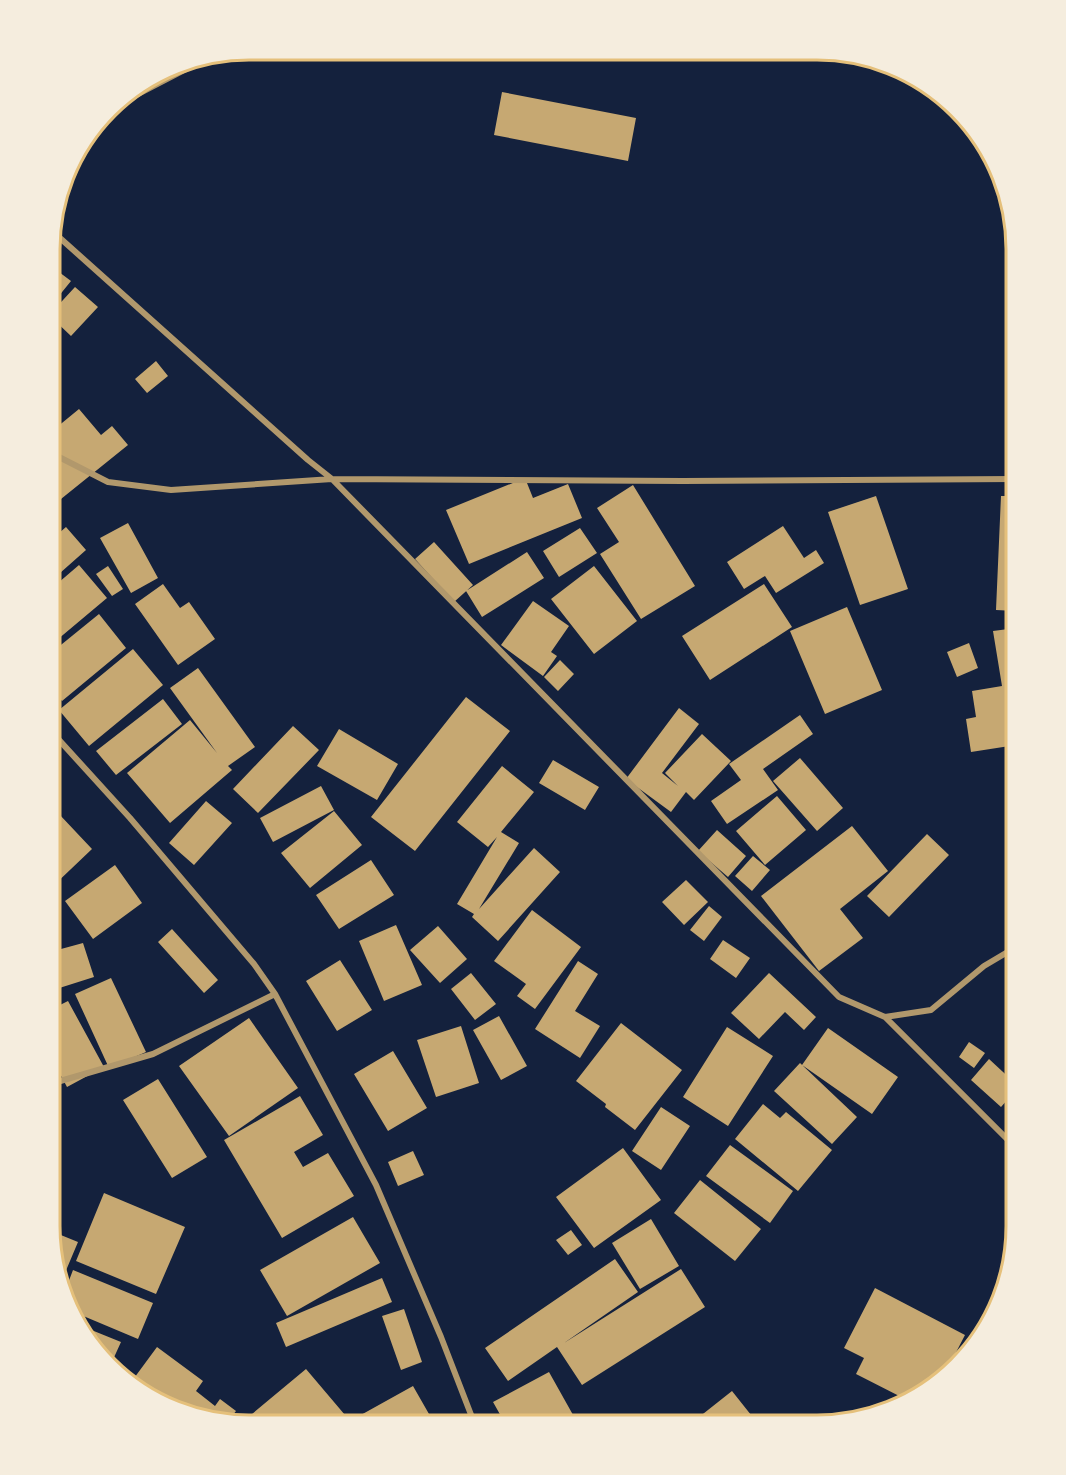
<svg xmlns="http://www.w3.org/2000/svg" width="1066" height="1475" font-family="Raleway,sans-serif">
<style>
.building{fill:#c6a872}
.lines{fill:none;stroke-linecap:round;stroke-linejoin:round}
.minor{stroke:#b1986c;stroke-width:6}
.rim{fill:none;stroke:#e5c07b;stroke-width:3}
</style>
<rect width="100%" height="100%" fill="#14213d"/>
<path class="building" d="M502,92l134,26 -8,43 -134,-26z
M51,266l20,15 -17,21 -3,-2z
M75,287l23,20 -27,29 -20,-19v-4z
M156,361l12,15 -21,17 -12,-14z
M79,409l22,26 11,-9 16,19 -67,54 -10,-12v-55z
M525,478l8,20 35,-14 14,34 -113,46 -23,-54z
M633,485l62,101 -54,33 -41,-65 19,-12 -22,-34z
M876,496l32,93 -48,16 -32,-93z
M1001,496h15v115l-20,-1z
M128,523l30,55 -27,15 -31,-55z
M783,526l21,32 12,-8 8,13 -48,30 -11,-17 -21,13 -17,-27z
M66,527l20,23 -35,31v-41z
M580,528l17,25 -38,24 -16,-26z
M434,542l39,43 -19,17 -39,-43z
M527,552l17,26 -62,39 -16,-26z
M79,565l28,33 -56,47v-56z
M108,566l15,23 -11,7 -16,-22z
M594,566l43,55 -43,33 -43,-55z
M163,584l17,24 9,-6 26,37 -37,26 -43,-61z
M764,584l28,43 -82,53 -28,-44z
M533,601l36,25 -18,26 6,4 -14,20 -42,-31z
M847,607l35,83 -57,24 -35,-83z
M99,614l27,34 -64,53 -12,-14 1,-34z
M1016,628v117l-45,7 -5,-33 10,-2 -4,-26 30,-5 -9,-55z
M969,643l9,25 -21,9 -10,-25z
M133,649l30,36 -74,61 -30,-36z
M560,660l14,14 -16,17 -14,-14z
M198,668l57,79 -27,19 4,4 -62,53 -43,-50 63,-53 27,33 -47,-65z
M466,697l44,34 -95,120 -44,-34z
M163,699l19,25 -66,51 -20,-24z
M679,708l20,16 -37,49 16,13 -13,-13 37,-39 29,27 -37,39 -8,-8 -15,20 -45,-33z
M800,715l13,19 -50,35 15,21 -51,34 -16,-23 30,-21 -12,-16z
M293,726l26,24 -61,63 -25,-24z
M339,729l59,35 -21,36 -60,-34z
M800,758l43,50 -26,23 -44,-50z
M553,760l46,27 -14,23 -46,-27z
M502,766l32,26 -33,40 18,11 -40,66 55,-61 26,24 -62,69 -26,-24 2,-3 -17,-10 40,-67 -9,10 -31,-25z
M321,786l13,24 -61,32 -13,-24z
M777,796l29,34 -41,35 -29,-34z
M206,801l26,22 -38,42 -25,-22z
M334,811l28,34 -52,43 -29,-35z
M59,814l33,35 -42,40v-66z
M852,826l36,45 -48,38 23,29 -44,33 -58,-75z
M717,830l29,26 -18,21 -30,-26z
M927,834l22,21 -60,62 -22,-21z
M753,856l17,14 -18,21 -17,-15z
M371,860l23,35 -55,34 -23,-34z
M115,865l27,38 -49,36 -28,-38z
M686,880l22,22 -24,23 -22,-23z
M709,906l13,11 -18,24 -14,-11z
M532,910l49,37 -46,62 -18,-13 9,-12 -32,-23z
M396,925l26,60 -38,16 -25,-60z
M438,926l29,33 -27,24 -30,-33z
M172,929l46,51 -14,13 -46,-51z
M723,940l27,18 -14,20 -26,-19z
M83,943l11,34 -44,14v-39z
M340,960l32,50 -35,21 -31,-50z
M578,961l20,13 -23,37 25,15 -20,32 -45,-29z
M471,973l25,31 -21,16 -24,-31z
M769,973l47,44 -12,13 -19,-18 -26,27 -28,-26z
M111,978l35,74 -37,16 -34,-74z
M68,1001l36,66 -37,20 -17,-32v-45z
M499,1016l28,50 -26,14 -28,-50z
M249,1018l49,70 -69,48 -50,-70z
M621,1023l61,47 -47,60 -30,-23 1,-3 -30,-23z
M461,1026l18,57 -43,14 -19,-57z
M727,1027l46,29 -45,70 -45,-29z
M828,1028l70,49 -26,37 -70,-49z
M969,1042l16,11 -11,15 -15,-11z
M393,1051l34,57 -39,23 -34,-57z
M989,1059l27,25v6l-15,17 -30,-27z
M800,1063l57,54 -25,27 -58,-53z
M158,1079l49,78 -35,21 -49,-78z
M300,1096l23,39 -29,17 9,15 25,-14 26,43 -72,42 -58,-98z
M763,1104l17,14 6,-6 46,38 -34,41 -63,-52z
M661,1107l29,19 -29,44 -29,-19z
M730,1145l63,46 -23,32 -64,-47z
M623,1148l38,52 -67,48 -38,-51z
M413,1151l11,24 -26,11 -10,-24z
M700,1180l61,49 -26,32 -61,-48z
M104,1193l81,34 -29,67 -80,-33z
M353,1217l27,46 -93,53 -27,-46z
M651,1219l28,47 -39,23 -28,-46z
M571,1230l11,15 -14,10 -12,-15z
M51,1231l27,11 -16,38 -10,-42z
M615,1259l23,33 -74,51 117,-74 24,38 -123,78 -25,-38 -49,34 -23,-33z
M73,1270l80,33 -15,36 -69,-29 -4,-19z
M382,1278l10,24 -106,45 -10,-24z
M875,1288l90,47 -16,31 -40,35 -53,-27 8,-16 -20,-10z
M404,1309l18,53 -21,8 -19,-54z
M79,1325l42,17 -10,22z
M157,1347l46,34 -7,10 19,15 5,-7 16,12 -10,13h-3l-94,-39z
M306,1369l39,46 -11,9h-94z
M549,1372l28,50 -4,3h-67l-13,-23z
M413,1386l20,35 -6,3h-75l-2,-3z
M732,1391l27,34h-70z"/>
<g class="lines">
<path class="minor" d="M764,51l93,6
M109,109l102,-53
M51,230l257,230 24,19 507,518 46,20 46,-7 53,-44 32,-19
M51,449l6,7 51,26 63,8 161,-11 351,2 333,-2
M50,730l80,88 124,146 21,30 101,191 65,152 34,88
M885,1017l131,131
M50,1084l103,-30 122,-60"/>
</g>
<path d="M0 0H1066V1475H0ZM249 60H817A189 189 0 0 1 1006 249V1226A189 189 0 0 1 817 1415H249A189 189 0 0 1 60 1226V249A189 189 0 0 1 249 60Z" fill="#f5edde" fill-rule="evenodd"/>
<path class="rim" d="M249 60H817A189 189 0 0 1 1006 249V1226A189 189 0 0 1 817 1415H249A189 189 0 0 1 60 1226V249A189 189 0 0 1 249 60Z"/>
</svg>
